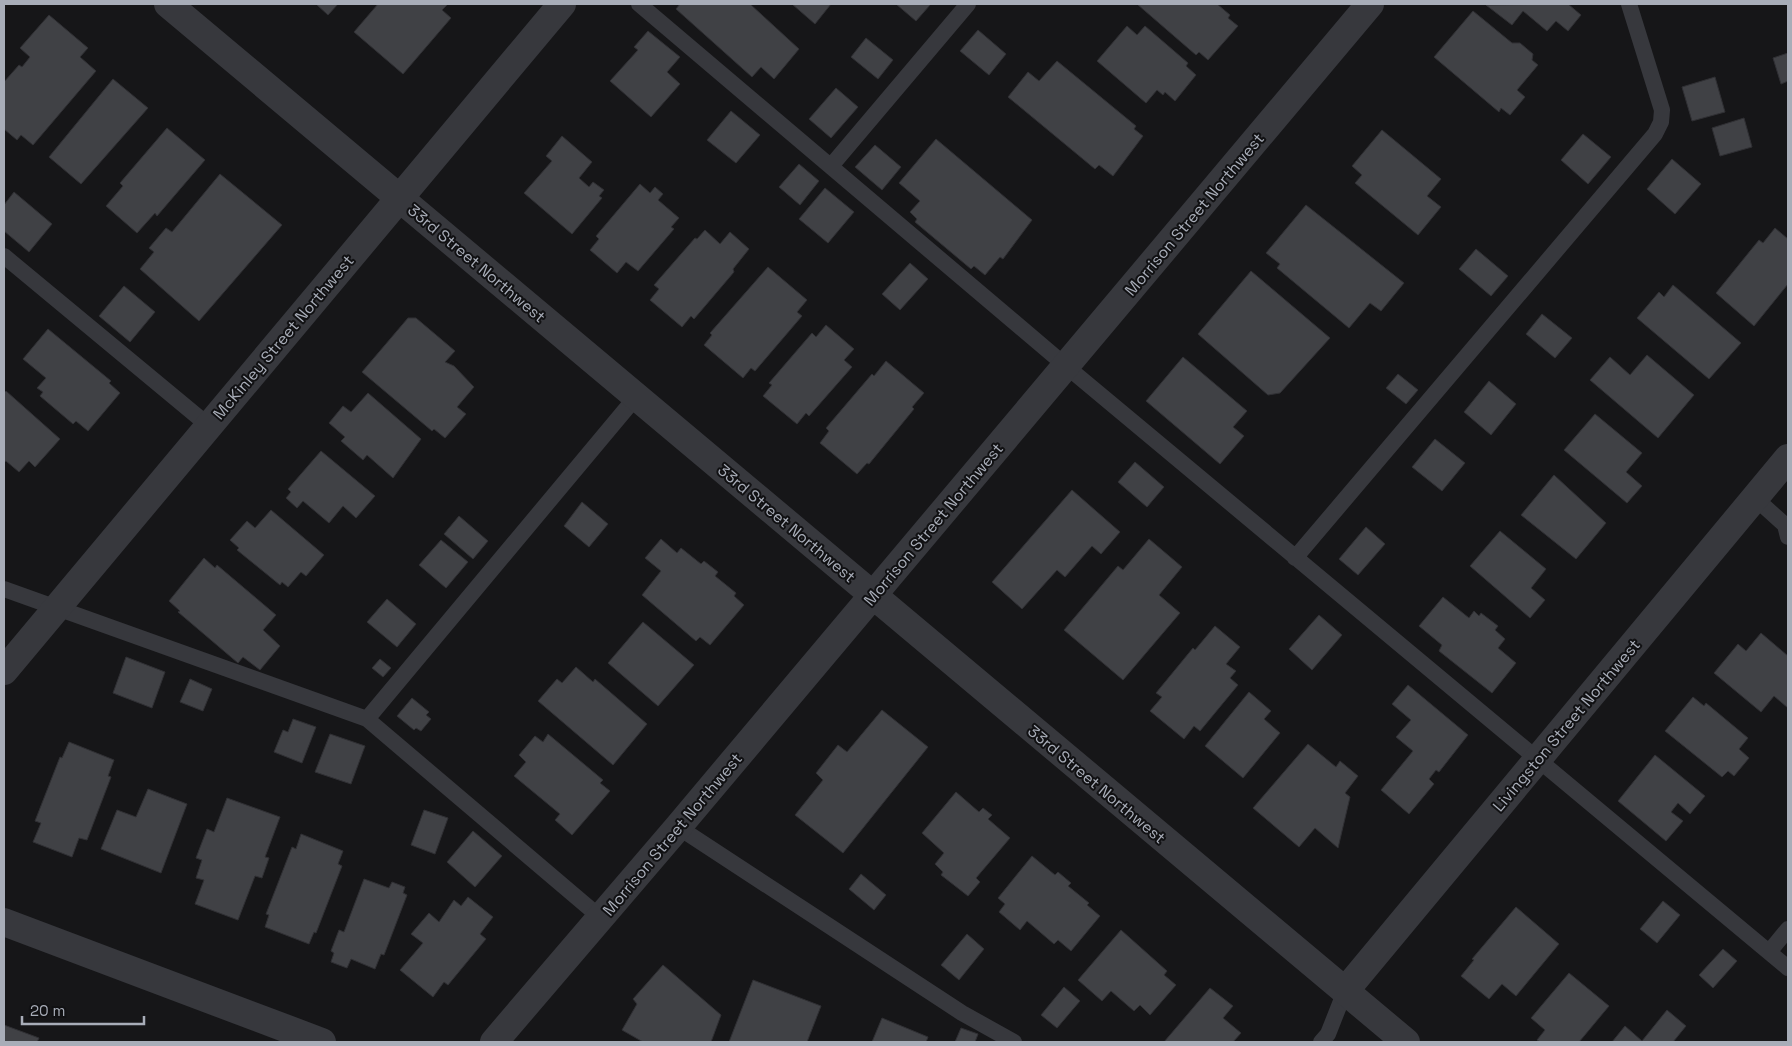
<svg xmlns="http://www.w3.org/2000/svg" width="1792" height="1046" font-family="'Space Grotesk',sans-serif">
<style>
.building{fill:#404145;stroke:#303034}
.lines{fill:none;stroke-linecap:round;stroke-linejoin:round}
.service{stroke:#37383d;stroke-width:16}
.minor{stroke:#37383d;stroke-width:28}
.labels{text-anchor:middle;stroke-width:4;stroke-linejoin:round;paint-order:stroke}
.street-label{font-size:16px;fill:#a8adb8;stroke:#111113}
</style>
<rect width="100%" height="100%" fill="#161618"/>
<path class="building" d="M316,4h22l-10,11z
M378,4h70l-6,6 9,8 -48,56 -49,-42z
M680,4h70l49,45 -25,30 -13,-12 -9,10 -76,-68z
M792,4h39l-16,20z
M896,4h33l1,1 -14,16z
M1137,4h80l13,11 -2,3 10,8 -30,34 -9,-8 -3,3z
M1568,4l13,11 -13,16 -12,-10 -9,10 -24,-20 -11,14 -26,-20z
M1473,11l39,32h8l13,11 -1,6 6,5 -21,25 8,7 -15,18 -9,-7 -2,4 -65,-55z
M49,15l39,33 -8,9 16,14 -63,74 -12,-10 -4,5 -13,-11v-47l15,-17 3,2 8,-10 -10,-9z
M1127,26l10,9 8,-9 43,37 -2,3 10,9 -21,26 -10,-9 -2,3 -6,-5 -11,13 -49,-42z
M978,30l28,24 -17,21 -29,-24z
M648,31l32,26 -13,15 13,12 -29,33 -41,-36 28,-31 -4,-3z
M866,38l27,22 -15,19 -27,-22z
M1788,53v28l-7,3 -8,-26z
M1057,61l79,65 -2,3 9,7 -30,40 -14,-11 -4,4 -87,-72 20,-25 11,9z
M1715,77l10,35 -33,9 -10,-34z
M113,79l35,29 -67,76 -32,-27z
M836,88l22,19 -27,31 -22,-19z
M731,111l29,24 -24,28 -29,-23z
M1744,118l8,29 -32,9 -8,-28z
M167,128l38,32 -48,56 -2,-3 -18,20 -31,-27 17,-20 -3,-3z
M1382,130l59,49 -14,17 14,11 -23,28 -63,-52 7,-8 -10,-9z
M1583,134l28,23 -23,27 -27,-24z
M562,136l30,26 -13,16 10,9 4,-5 11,8 -5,6 3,2 -30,36 -48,-41 28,-32 -6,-5z
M936,139l96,81 -29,39 -3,-2 -15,18 -11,-9 -3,3 -56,-47 2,-3 -7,-7 10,-11 -21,-18z
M875,145l26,22 -19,23 -27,-23z
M1672,159l29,25 -26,30 -28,-25z
M799,164l20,17 -19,24 -21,-18z
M220,174l62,51 -83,96 -59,-52 14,-17 -5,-4 17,-20 6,4z
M640,184l10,9 5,-6 8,7 -5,6 21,18 -8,9 3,2 -36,42 -12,-9 -9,11 -27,-23 9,-11 -3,-3z
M825,188l29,24 -26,31 -29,-24z
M14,192l38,32 -23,28 -25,-21v-26z
M1306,205l98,78 -23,28 -11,-8 -21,25 -72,-60 3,-4 -14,-11z
M1775,228l13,11v45l-34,42 -38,-33 43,-53 4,3z
M705,230l15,14 10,-12 19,17 -16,20 1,3 -40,47 -3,-3 -9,11 -32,-27 9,-11 -5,-4 41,-47 2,1z
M1476,249l32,27 -17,20 -32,-27z
M910,263l18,16 -28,31 -18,-16z
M768,267l39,33 -10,12 5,4 -47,55 -4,-3 -8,10 -39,-33 8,-10 -2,-2z
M1251,271l79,67 -50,55 -12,2 -70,-61z
M1673,285l68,58 -32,36 -72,-61 22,-26 5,5z
M124,286l31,26 -25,30 -31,-26z
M1542,314l30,24 -17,20 -29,-24z
M408,318h8l39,33 -10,11 9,4 20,21 -17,20 9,7 -21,24 -11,-9 -2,2 -70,-59z
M826,325l28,24 -10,11 8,7 -43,49 -3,-3 -9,11 -34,-28 9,-11 -3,-2 43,-50 4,4z
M48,329l63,52 -2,2 11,10 -32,38 -12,-10 -3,3 -33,-28 3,-4 -6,-4 9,-10 -23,-19z
M1647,355l47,40 -36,43 -68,-58 20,-23 20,18z
M1183,357l64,54 -14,16 11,9 -24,28 -74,-63z
M886,361l38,32 -12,14 2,2 -45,55 -2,-1 -10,11 -37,-31 9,-12 -3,-3 46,-54 2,2z
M1398,374l20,16 -12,14 -20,-16z
M1489,381l27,23 -25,31 -27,-23z
M6,391l54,48 -25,28 -6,-6 -10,11 -13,-11 -2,1v-69z
M368,393l53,46 -28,39 -26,-23 -4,5 -22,-19 4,-4 -16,-14 14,-17 8,6z
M1595,414l47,39 -16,19 16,14 -15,17 -63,-53z
M1435,439l30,24 -23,28 -30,-24z
M321,451l54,45 -19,22 -13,-12 -14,17 -26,-22 -6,7 -11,-10 5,-6 -3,-3z
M1135,462l29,25 -17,20 -29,-25z
M1554,475l52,48 -30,36 -55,-44z
M1072,490l48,42 -19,22 -9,-8 -27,31 -8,-7 -35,39 -30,-27z
M582,502l26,22 -19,23 -25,-21z
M271,510l53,45 -18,21 -5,-4 -13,15 -6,-5 -2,3 -43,-35 2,-2 -9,-8 17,-19 8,7z
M459,516l29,25 -15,18 -29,-25z
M1366,527l19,17 -27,31 -19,-16z
M1500,531l46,38 -15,19 14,12 -15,18 -60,-52z
M661,539l16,14 4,-5 20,16 3,-3 14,11 -3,4 21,17 -2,3 10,9 -34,40 -10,-8 -4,4 -54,-46 19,-24 -16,-13z
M1149,539l33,28 -23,28 21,18 -57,67 -59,-50 54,-64 5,4z
M441,540l27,22 -22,26 -27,-23z
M204,558l11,10 2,-3 59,50 -13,15 17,16 -20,24 -17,-13 -5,6 -60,-51 2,-1 -11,-10z
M1443,597l26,21 5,-7 5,5 2,-3 17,13 -3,4 10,9 -7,9 18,15 -24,30 -53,-42 3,-6 -23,-19z
M387,599l29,25 -19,23 -30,-25z
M1319,615l23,20 -30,35 -23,-21z
M643,622l51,43 -36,41 -50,-43z
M1215,626l25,21 -14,17 10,7 -6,7 8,7 -38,46 -6,-5 -10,13 -34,-28 12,-14 -6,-4 37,-45 2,2z
M1761,633l27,23v52l-14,-12 -13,16 -47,-39 24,-29 8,7z
M126,657l39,15 -13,36 -39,-15z
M380,659l11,9 -8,9 -11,-9z
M576,667l17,15 2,-3 52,45 -34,41 -75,-64 19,-22 5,4z
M190,679l22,10 -9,22 -23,-9z
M1408,685l60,50 -29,37 -3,-2 -7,9 5,5 -25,30 -28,-24 32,-39 -17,-14 15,-17 -19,-16z
M1249,692l22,19 -7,8 16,14 -37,45 -38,-32z
M1693,697l11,9 2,-3 42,35 -9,11 10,9 -15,18 -6,-5 -6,6 -57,-46z
M412,698l17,14 -3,3 5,4 -10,12 -5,-3 -2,2 -17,-14z
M882,710l46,37 -85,106 -48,-38 28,-35 -7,-7 22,-28 9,7z
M293,719l23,8 -14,36 -28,-11 9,-22 5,2z
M330,734l35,12 -14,38 -36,-12z
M548,734l55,46 -3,3 10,8 -38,44 -17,-15 5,-6 -46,-38 12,-14 -7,-7 16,-19 8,6z
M69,742l45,18 -6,16 3,1 -24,63 -8,-2 -7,19 -39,-15 8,-19 -6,-2 25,-64 2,1z
M1308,744l28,23 4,-6 18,15 -13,17 5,4 -12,51 -23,-20 -16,19 -46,-39z
M1655,755l50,41 -15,18 -12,-11 -7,9 12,9 -17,20 -48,-40z
M148,789l39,15 -26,69 -60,-24 16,-39 19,7z
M956,792l23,20 4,-4 9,7 -4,4 22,19 -34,40 4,4 -12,14 -27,-21 2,-3 -8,-8 9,-11 -22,-20z
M227,798l53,19 -15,40 4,1 -7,20 -7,-2 -17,44 -43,-16 9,-24 -8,-2 6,-18 -6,-2 11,-29 7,3z
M424,810l24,8 -13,36 -24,-9z
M473,831l29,25 -27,31 -28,-25z
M301,834l42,17 -5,13 4,2 -26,67 -2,-1 -5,12 -44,-17 4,-12 -3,-1 26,-67 4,2z
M1032,856l23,19 3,-3 13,11 -3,3 21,17 -2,2 13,11 -29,35 -13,-11 -4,4 -27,-23 -7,9 -21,-18 6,-8 -7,-6z
M861,874l25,21 -12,15 -25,-21z
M364,879l25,9 3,-6 13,5 -2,6 4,2 -23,60 -3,-1 -6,15 -24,-10 -4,9 -16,-6 3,-9 -3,-2 8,-21 5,2z
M468,897l25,20 -13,17 6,5 -38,46 -4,-3 -11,15 -33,-27 23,-27 -12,-9 18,-21 10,9 15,-22 7,6z
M1663,901l17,14 -23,28 -17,-14z
M1516,907l43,37 -43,52 -14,-12 -13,15 -28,-23 13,-16 -2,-1z
M1121,930l46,41 -3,4 12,10 -26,30 -10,-10 -6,6 -23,-20 -9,10 -24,-21z
M967,934l17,15 -25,31 -18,-15z
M1723,949l14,12 -24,27 -14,-13z
M663,965l58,50 -10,27h-68l-21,-12 15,-26 -4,-5z
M1569,973l40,33 -30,36h-39l-3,-2 8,-10 -14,-12z
M753,980l68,26 -14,36h-78z
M1064,987l16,14 -23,27 -16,-13z
M1210,988l23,18 -10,12 18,15 -8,9h-69z
M1667,1010l19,16 -13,16h-61l13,-16 17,15z
M882,1018l46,19 -2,5h-54z
M4,1025l35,13 -2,4h-33z
M961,1028l17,6 -3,8h-20z"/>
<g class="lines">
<path class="service" d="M639,4l427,362 722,602
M831,166l137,-162
M4,256l205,170
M1755,498l30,27 3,12
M1295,558l360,-424 6,-12 1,-12 -33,-106
M4,589l363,130 234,199
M367,719l269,-322
M678,827l284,186 52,29
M1769,952l19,-23
M1321,1042l7,-8 17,-43"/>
<path class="minor" d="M168,4l1238,1038
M4,671l558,-667
M4,922l318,120
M1345,991l443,-533
M494,1042l184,-215 692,-823"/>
</g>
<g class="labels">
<g class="street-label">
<text transform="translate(1194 214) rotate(-50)" y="6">Morrison Street Northwest</text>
<text transform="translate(477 263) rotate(40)" y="6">33rd Street Northwest</text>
<text transform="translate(283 337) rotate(-50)" y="6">McKinley Street Northwest</text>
<text transform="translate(787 523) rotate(40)" y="6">33rd Street Northwest</text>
<text transform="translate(933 524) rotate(-50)" y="6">Morrison Street Northwest</text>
<text transform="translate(1566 725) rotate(-50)" y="6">Livingston Street Northwest</text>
<text transform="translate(1097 784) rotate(40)" y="6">33rd Street Northwest</text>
<text transform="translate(672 834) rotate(-50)" y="6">Morrison Street Northwest</text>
</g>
</g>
<rect width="1792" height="1046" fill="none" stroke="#a8adb8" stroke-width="10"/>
<path d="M22 1016v8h122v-8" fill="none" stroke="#a8adb8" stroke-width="2.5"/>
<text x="30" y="1016" font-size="15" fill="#a8adb8" stroke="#111113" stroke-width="4" paint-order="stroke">20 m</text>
</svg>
